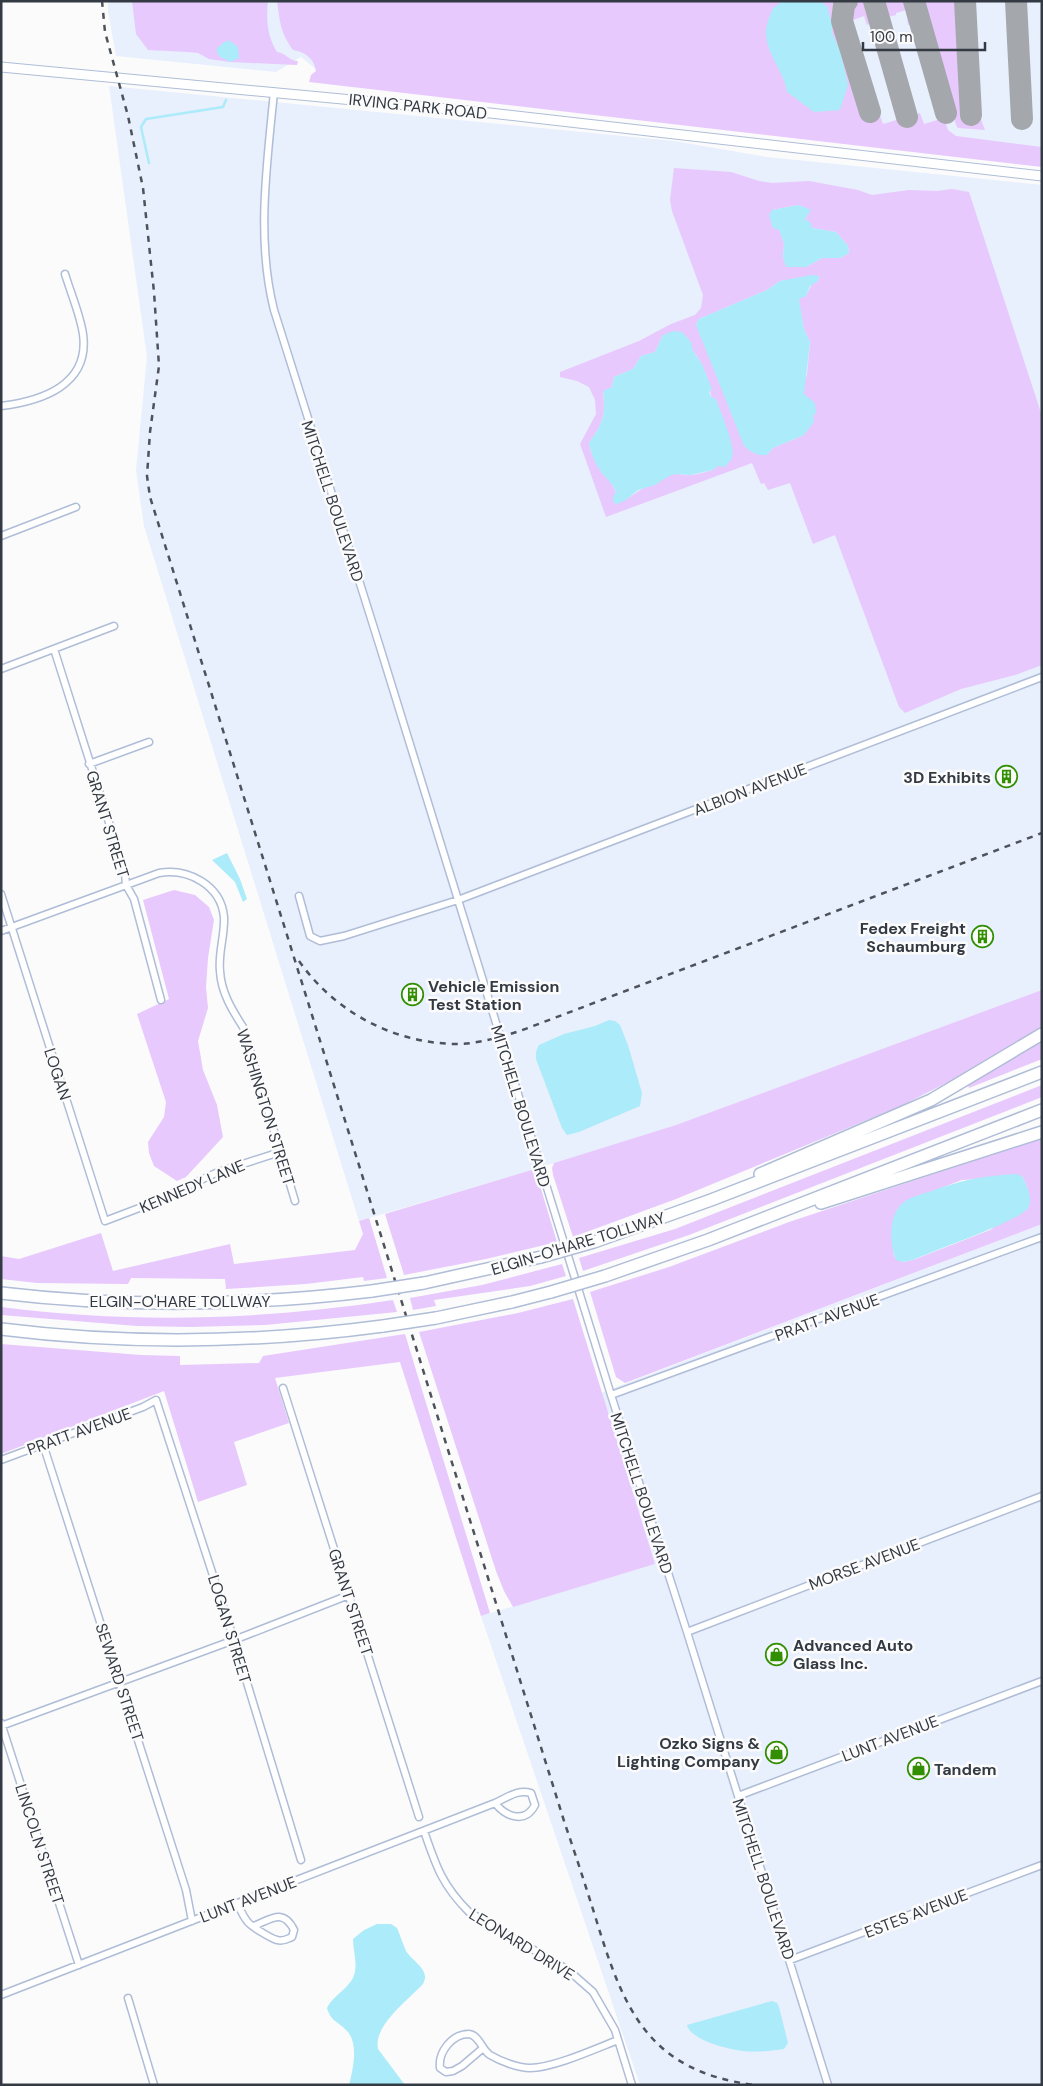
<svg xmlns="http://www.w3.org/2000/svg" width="1043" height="2086" font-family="'DM Sans',sans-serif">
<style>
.built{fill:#e8effd}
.green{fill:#e7c9fd;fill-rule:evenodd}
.water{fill:#acebf9}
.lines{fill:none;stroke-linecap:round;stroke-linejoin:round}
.stream{stroke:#acebf9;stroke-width:2.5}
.taxiway{stroke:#a4a7ab;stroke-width:22}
.street-casing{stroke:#afbdd7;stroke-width:9}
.secondary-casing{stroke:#afbdd7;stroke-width:11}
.highway-casing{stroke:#afbdd7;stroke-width:14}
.street{stroke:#fff;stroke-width:6}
.secondary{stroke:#fff;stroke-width:9}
.highway{stroke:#fff;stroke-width:11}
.rail{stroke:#4e535b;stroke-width:2.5;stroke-dasharray:6 6;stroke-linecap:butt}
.highway-bridge-casing{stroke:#afbdd7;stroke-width:14;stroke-linecap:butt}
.highway-bridge{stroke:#fff;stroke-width:11}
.labels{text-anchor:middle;stroke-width:5;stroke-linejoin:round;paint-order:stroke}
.street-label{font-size:16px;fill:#343a44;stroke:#fbfbfb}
.poi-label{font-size:16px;font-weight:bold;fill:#343a44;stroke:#fbfbfb;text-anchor:end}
</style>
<rect width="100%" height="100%" fill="#fbfbfb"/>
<path class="built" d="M108,1h934v156l-719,-82 -22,-18 -25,15 -160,-16 -8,-45z
M109,86l565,55 93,16 275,28v805l-366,135 -141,44 -176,52 -215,-695 -8,-56 11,-113z
M1042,1224v861h-402l-159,-469 174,-52 -54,-171z"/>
<path class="green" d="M132,1h136c-2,18 -1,35 9,51 9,1 12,9 21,9l-1,4 -67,-3 -21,-3 -11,-6 -10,-1 -40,-2 -12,-16z
M277,1h562c-10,33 15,86 26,118l15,-3 3,8 37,-11 4,11 20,-6 4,12 8,6 86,11v20l-733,-85 2,-7 5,-4c-2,-13 -11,-19 -23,-21 -13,-18 -13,-28 -16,-49z
M856,1h10l2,3 6,18 -7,3 -3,-9 -11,4v3l-4,2 -3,-9 1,-9z
M882,1h27l6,21 -7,3 -2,-15 -10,3v2l-12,3 -5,-8z
M920,1h36l1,2 6,115 17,-1 5,13 -27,-2 -2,-3 -37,-121z
M674,168l57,4 28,9 13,2 37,-2 49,9 14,5 37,-5 28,1 15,-2 17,3 73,224v249l-27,10 -54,14 -56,24 -6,-6 -64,-172 -22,9 -23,-61 -22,7 -4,-7 -3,1 -9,-21 -146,54 -26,-73 16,-30 -1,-14 -6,-13 -12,-6 -17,-4v-5l79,-31 32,-17 24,-9 6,-7 2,-13 -31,-84 -2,-11zM799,205l11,5 -5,9 7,9 24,4 12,14 1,7 -9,5h-18l-16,9h-19l-4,-10 1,-14 -12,-33zM819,276l-1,5 -6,3 -6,12 -8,2 6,31 6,13 -3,33 -3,8v52l-31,13 -6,7 -71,-130 3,-6 68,-29 13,-9zM663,335c8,4 24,9 30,16 26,31 19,80 20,119 -8,2 -16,5 -23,5 -6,1 -11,-2 -16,-1 -13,3 -38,18 -48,26l-10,-8 -5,-10 -9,-9 -11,-21 -2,-9c14,-20 17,-27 14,-51l9,-5 2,-10 19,-8 8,-13 14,-4z
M174,890l21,5 14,12 5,13 -6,38 -2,29 2,21 -10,33 5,29 14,35 6,32 -37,40 -9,4 -23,-15 -5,-13 -1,-11 16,-25 2,-15 -29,-88 32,-15 -26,-99z
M1042,990v37l-82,49 -59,30 -225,93 -103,38 -20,-62 -1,-7 2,-5 122,-38z
M1042,1041v18l-73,29 -1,-3z
M1042,1085v12l-353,138 -106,36 -4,-13 96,-29z
M1042,1138v86l-417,159 -9,-6 -26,-85 79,-25 120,-45zM1022,1176l5,11 3,16 -40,27 -77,30 -11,2 -8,-6 -2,-29 12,-25 58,-22z
M535,1169l22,73 -71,17 -82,16 -19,-61z
M369,1218l18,60 -23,3 -1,-4 -57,7 -80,5 -1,-10 -94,-1 -3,6 -91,-1 -36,-4v-23l18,3 82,-26 12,38 117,-27 4,20 121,-14 8,-16 -4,-13z
M562,1264l4,12 -36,10 -96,14 2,6 -23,4 -3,-12 72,-13z
M573,1299l82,265 -142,43 -9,-16 -8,-20 -77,-239 99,-19z
M393,1300l4,12 -132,13 -74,2 -54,-1 -136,-11v-8c131,17 262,13 392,-7z
M405,1334l85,279 -9,3 -81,-254 -125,16 14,45 -55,19 13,43 -49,17 -34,-111 -163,63v-110l140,11 39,1v9l79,-2 4,-7z"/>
<path class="water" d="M783,1h36l8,5 5,18v9l8,17 8,35 -8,25 -26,2 -27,-20c-3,-21 -21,-38 -21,-60 0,-7 4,-17 7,-24z
M226,41h4l8,6 1,11 -9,4c-6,-5 -14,-3 -13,-14z
M799,205l12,5 -6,9 6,4 1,5 24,4 12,14 1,7 -9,5h-18l-16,9h-20l-3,-10 1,-14 -5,-13 -6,-2 -4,-13 3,-5z
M812,275l7,1 -1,5 -8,5 -4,10 -7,3 5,30 6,13 -6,52 11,9 1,10 -3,3 1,6 -10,13 -31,13 -6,7c-10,1 -16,-3 -23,-9l-48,-121 3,-6 68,-29 13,-9z
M673,331l9,1 9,10 2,9 9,13 10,25 -3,3 2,5 5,2c4,12 20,47 16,58 -1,4 -5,7 -7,10l-7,-1 -5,4 -23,5 -14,-1 -7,2 -14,9 -17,5 -12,10 -9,4 -4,-2v-5l3,-5c-3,-9 -9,-12 -14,-19 -7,-9 -11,-20 -13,-30 14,-20 17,-27 14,-52l9,-4 2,-10 19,-8 8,-13 14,-4 8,-17z
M227,853l13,26 7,20 -4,3 -8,-20 -23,-22z
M609,1020l6,1 5,4 8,20 14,48 -2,13 -61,26 -12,3 -5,-7 -26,-69v-7l3,-7 25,-11 31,-8z
M1016,1174l6,2c4,8 12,23 6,32 -8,13 -96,43 -115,52l-11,2 -6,-2c-7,-17 -8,-46 8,-58 7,-5 17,-8 25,-10 33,-12 52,-16 87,-18z
M377,1924h14l6,4c3,7 6,16 9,23 7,11 25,19 17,33 -15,16 -50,42 -45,65l27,36h-56c4,-16 10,-41 -2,-54 -9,-10 -16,-9 -20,-23 7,-14 26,-21 28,-37 2,-10 -2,-21 -2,-32l11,-9z
M772,2001l5,2 2,4 9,36 -4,6c-15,2 -32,4 -47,1 -13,-2 -47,-11 -50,-25z"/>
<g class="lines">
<path class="stream" d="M149,163l-8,-36 5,-8 77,-12 3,-7"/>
<path class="taxiway" d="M847,1l-3,4 -2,16 28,91
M874,1l33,116
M914,1l32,112
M965,1l6,114
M1016,1l6,118"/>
<defs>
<path id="street" d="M274,92c-7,72 -18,147 0,218l105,334 232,751 76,237 141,453
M1,406c41,-5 89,-21 82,-72 -3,-20 -12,-40 -18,-60
M1,536l75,-29
M54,649l71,224 1,12 8,14 27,101
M1,669l113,-43
M89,764l60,-22
M1,894l104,327 42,-16 71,-33 62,-20
M299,896l11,40 10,5 24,-5 114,-36 584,-223
M1,931l158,-58c29,-5 62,12 65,44 1,18 -6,36 -4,54 1,21 12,39 23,56l52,174
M283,1388l136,429
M611,1395l431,-158
M43,1444l143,446 6,31
M1,1460l142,-53 13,-7 78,240 67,220
M687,1632l355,-136
M1,1723l78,242
M1,1726l233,-86 115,-45
M738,1796l304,-115
M424,1831c12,35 18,54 45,81l99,58 25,22 22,38 17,55
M237,1903c3,6 6,13 10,18 3,5 25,18 30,19 6,2 10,-1 15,-3l2,-7c-11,-22 -23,-11 -40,-4
M790,1960l252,-95
M1,1995l494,-192c13,-6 23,-14 36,-10l4,12c-10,19 -29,12 -40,-2
M128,1998l26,87
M482,2049l-20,17 -9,5 -7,1 -6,-4c-2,-16 12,-34 29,-34 10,1 13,16 21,21 10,6 28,13 40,13 23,0 65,-19 88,-28"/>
<path id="secondary" d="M1,67l480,45 561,64"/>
<path id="highway" d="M760,1174l171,-74 111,-66
M821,1203l221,-71
M594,1242l117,-42 331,-128
M605,1276l103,-36 334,-130
M424,1283l117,-26
M1,1293c125,15 246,13 371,-2
M436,1318l76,-16 39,-10
M1,1329c128,16 255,14 382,-3"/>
</defs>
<use href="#street" class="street-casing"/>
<use href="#secondary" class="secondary-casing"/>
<use href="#highway" class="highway-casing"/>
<use href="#street" class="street"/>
<use href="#secondary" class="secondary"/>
<use href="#highway" class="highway"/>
<path class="rail" d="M102,1l3,31 23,84 15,72 11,104 5,74 -9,66 -3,44 3,21 415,1327c11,32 21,63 31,95 28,92 53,152 158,166
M299,961c36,51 94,82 157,83 22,0 44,-7 64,-13l522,-198"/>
<defs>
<path id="highway-bridge" d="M541,1257l53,-15
M372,1291l52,-8
M551,1292l54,-16
M383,1326l53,-8"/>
</defs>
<use href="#highway-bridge" class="highway-bridge-casing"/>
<use href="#highway-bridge" class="highway-bridge"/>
</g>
<defs>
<symbol id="building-ring" viewBox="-11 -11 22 22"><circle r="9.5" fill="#fbfbfb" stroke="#318f01" stroke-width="1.5"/><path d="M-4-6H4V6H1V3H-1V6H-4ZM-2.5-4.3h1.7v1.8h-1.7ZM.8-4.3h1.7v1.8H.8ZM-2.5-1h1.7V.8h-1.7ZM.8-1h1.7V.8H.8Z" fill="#318f01"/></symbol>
<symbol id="shop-ring" viewBox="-11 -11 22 22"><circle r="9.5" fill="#fbfbfb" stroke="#318f01" stroke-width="1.5"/><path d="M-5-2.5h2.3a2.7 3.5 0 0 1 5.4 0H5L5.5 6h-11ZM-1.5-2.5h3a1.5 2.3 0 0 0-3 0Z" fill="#318f01"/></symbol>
</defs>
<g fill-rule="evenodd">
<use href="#building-ring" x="994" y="764" width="25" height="25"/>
<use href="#building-ring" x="970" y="924" width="25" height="25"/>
<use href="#building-ring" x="400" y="982" width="25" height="25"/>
<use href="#shop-ring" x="764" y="1642" width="25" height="25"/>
<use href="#shop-ring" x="764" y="1740" width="25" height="25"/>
<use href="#shop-ring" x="906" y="1756" width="25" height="25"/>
</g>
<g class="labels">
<g class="street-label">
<text transform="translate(418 106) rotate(6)" y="6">IRVING PARK ROAD</text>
<text transform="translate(333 501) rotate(72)" y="6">MITCHELL BOULEVARD</text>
<text transform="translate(750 789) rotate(-21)" y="6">ALBION AVENUE</text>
<text transform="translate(108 824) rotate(73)" y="6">GRANT STREET</text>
<text transform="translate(58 1074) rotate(72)" y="6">LOGAN</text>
<text transform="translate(521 1106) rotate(73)" y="6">MITCHELL BOULEVARD</text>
<text transform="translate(266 1107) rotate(73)" y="6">WASHINGTON STREET</text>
<text transform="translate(192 1186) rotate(-23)" y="6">KENNEDY LANE</text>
<text transform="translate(578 1243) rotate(-17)" y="6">ELGIN-O'HARE TOLLWAY</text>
<text x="180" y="1307">ELGIN-O'HARE TOLLWAY</text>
<text transform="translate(827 1317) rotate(-20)" y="6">PRATT AVENUE</text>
<text transform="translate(79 1431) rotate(-20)" y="6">PRATT AVENUE</text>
<text transform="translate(642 1493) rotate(72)" y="6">MITCHELL BOULEVARD</text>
<text transform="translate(864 1564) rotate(-21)" y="6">MORSE AVENUE</text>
<text transform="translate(351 1602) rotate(72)" y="6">GRANT STREET</text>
<text transform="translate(230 1629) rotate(73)" y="6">LOGAN STREET</text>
<text transform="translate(120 1682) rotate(72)" y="6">SEWARD STREET</text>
<text transform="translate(890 1738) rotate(-21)" y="6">LUNT AVENUE</text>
<text transform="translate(40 1844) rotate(72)" y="6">LINCOLN STREET</text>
<text transform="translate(764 1879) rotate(72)" y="6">MITCHELL BOULEVARD</text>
<text transform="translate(248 1899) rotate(-21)" y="6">LUNT AVENUE</text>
<text transform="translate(916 1913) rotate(-21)" y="6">ESTES AVENUE</text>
<text transform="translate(522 1944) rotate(32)" y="6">LEONARD DRIVE</text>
</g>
<g class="poi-label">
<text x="991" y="783">3D Exhibits</text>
<text x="966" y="934">Fedex Freight<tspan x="966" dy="18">Schaumburg</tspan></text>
<text x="428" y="992" text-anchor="start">Vehicle Emission<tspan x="428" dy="18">Test Station</tspan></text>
<text x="793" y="1651" text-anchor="start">Advanced Auto<tspan x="793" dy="18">Glass Inc.</tspan></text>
<text x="760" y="1749">Ozko Signs &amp;<tspan x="760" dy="18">Lighting Company</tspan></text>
<text x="934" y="1775" text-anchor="start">Tandem</text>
</g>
</g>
<rect width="1043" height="2086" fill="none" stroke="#343a44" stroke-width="5"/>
<path d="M863 42v8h122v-8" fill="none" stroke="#343a44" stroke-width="2.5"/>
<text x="870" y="42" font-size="15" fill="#343a44" stroke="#fbfbfb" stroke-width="4" paint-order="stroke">100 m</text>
</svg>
